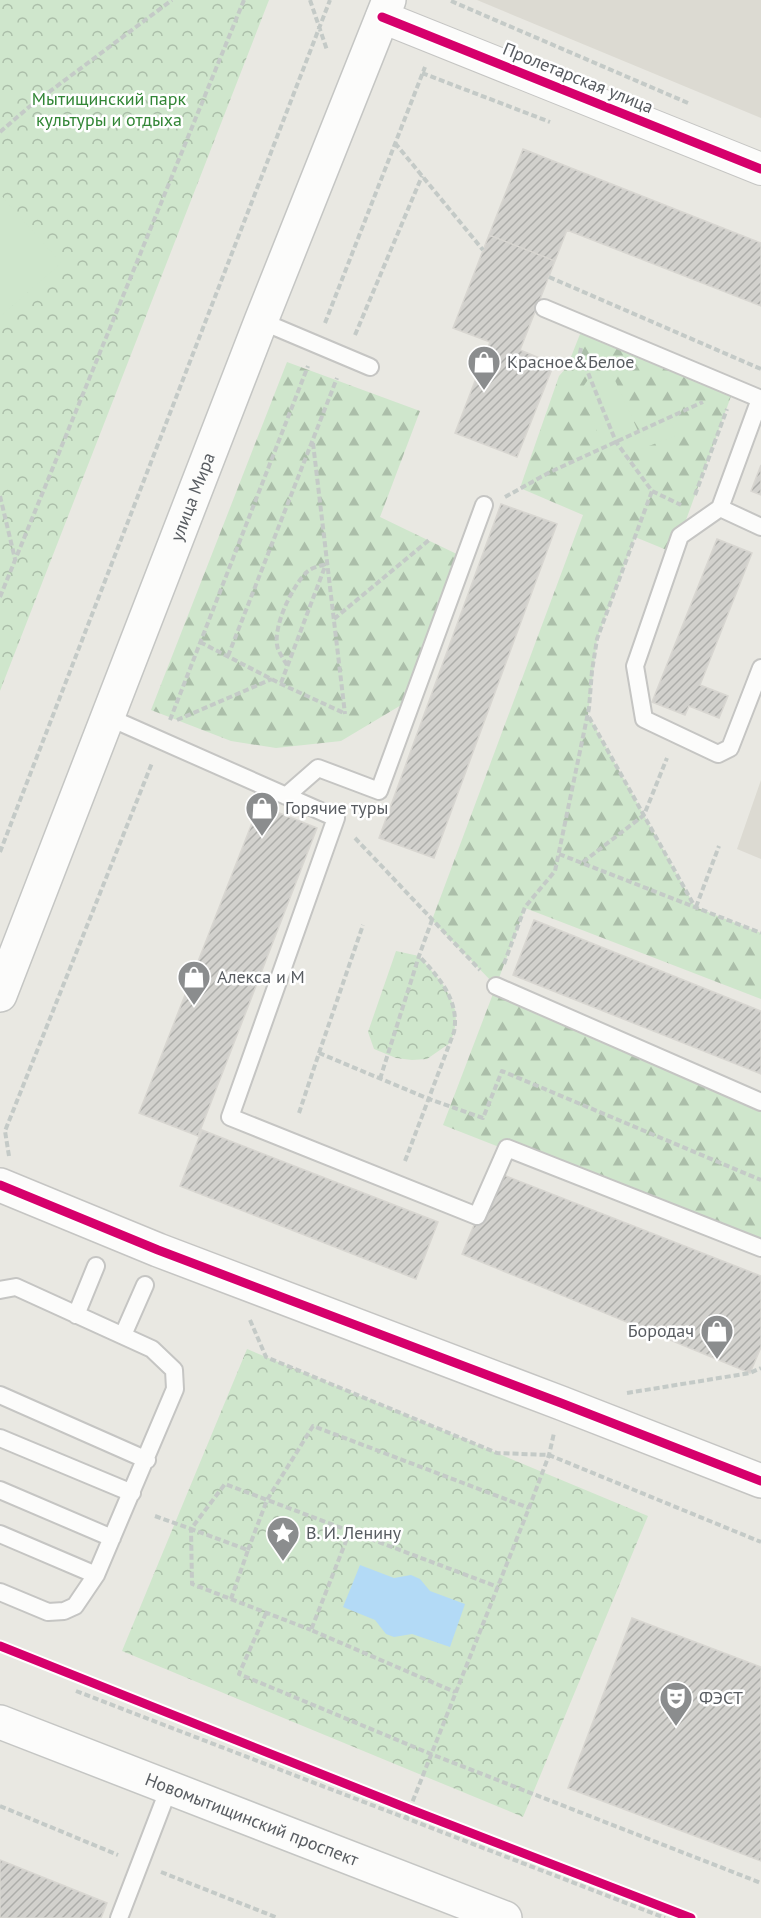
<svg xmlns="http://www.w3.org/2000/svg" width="761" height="1918" font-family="'PT Sans',sans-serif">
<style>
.education{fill:#dcdad2}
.forest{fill:url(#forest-firs)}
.park{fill:url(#park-crowns)}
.garden{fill:#cfe6cc}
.water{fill:#b3daf6}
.building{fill:url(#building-hatch);stroke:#d8d6d1;stroke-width:1.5}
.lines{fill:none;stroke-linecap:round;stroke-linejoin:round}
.service-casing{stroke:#c5c5c3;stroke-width:20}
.minor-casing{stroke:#c5c5c3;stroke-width:34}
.tertiary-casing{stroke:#c5c5c3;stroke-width:36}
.secondary-casing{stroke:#c5c6c4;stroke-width:36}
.path{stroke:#c4cac7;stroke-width:4;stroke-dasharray:6 3;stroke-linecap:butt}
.service{stroke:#fcfcfb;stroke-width:16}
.minor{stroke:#fcfcfb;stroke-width:32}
.tertiary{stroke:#fcfcfb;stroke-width:33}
.secondary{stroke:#fcfcfb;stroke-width:33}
.cycleway-casing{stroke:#fff;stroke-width:13}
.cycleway{stroke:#d6006c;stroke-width:9}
.labels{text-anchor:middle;stroke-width:5;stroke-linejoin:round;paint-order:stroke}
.street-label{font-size:18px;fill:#585c61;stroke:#fff}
.park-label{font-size:18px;fill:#328636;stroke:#fff}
.poi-label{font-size:18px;fill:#585c61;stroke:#fff;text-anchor:start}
</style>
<defs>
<pattern id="forest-firs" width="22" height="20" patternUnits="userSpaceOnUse" patternTransform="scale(1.5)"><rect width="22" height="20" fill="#cfe6cc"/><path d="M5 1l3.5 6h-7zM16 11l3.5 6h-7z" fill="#abbea9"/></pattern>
<pattern id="park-crowns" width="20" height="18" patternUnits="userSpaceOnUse" patternTransform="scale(1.5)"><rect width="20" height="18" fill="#cfe6cc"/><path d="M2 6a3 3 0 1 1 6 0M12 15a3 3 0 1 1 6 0" fill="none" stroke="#abbea9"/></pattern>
<pattern id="building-hatch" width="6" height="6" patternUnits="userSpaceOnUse" patternTransform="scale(1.5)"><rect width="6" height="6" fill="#d2d1cd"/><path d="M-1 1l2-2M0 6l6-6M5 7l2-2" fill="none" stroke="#adadaa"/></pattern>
</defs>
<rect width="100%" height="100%" fill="#e9e8e2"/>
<path class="education" d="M477,0h284v118z
M761,780v79l-24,-10z"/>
<path class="forest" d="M584,324l150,64 -60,165 -39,-16 -38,102 -9,76 107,192 66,26v66l-236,-91 -29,78 265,116v147l-318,-124 53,-139 -64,-66 151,-405 -63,-27 39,-112 8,-9z
M287,362l133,49 -40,106 85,41 -52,140 -72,43 -65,7 -45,-7 -80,-31z"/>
<path class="park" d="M0,0h269l-269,691z
M396,951l23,5 23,27 7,12 6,15 1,11 -2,11 -4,11 -23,16 -15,1 -16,-2 -22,-9 -6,-17z
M247,1349l401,167 -125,301 -401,-166z"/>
<path class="garden" d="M0,194l61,69 -61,54z
M609,367l29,64 31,-13 8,17 -51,20 -22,-8 -24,-56 10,-14z"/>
<path class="water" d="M360,1565l34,13 17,-3 9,4 10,12 35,13 -15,43 -38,-13 -18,3 -8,-3 -11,-14 -32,-13z"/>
<path class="building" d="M523,149l238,94v63l-194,-76 -12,31 -66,-26z
M489,235l66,26 -35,89 34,14 -37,93 -62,-24 35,-91 -37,-14z
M761,465v30l-10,-4z
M501,504l56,20 -123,334 -55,-20z
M717,539l35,14 -52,132 28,11 -9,22 -30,-12 -4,9 -33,-13z
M259,805l58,23 -119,308 -59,-23z
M534,920l227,91v63l-248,-99z
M202,1130l236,92 -22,57 -236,-93z
M496,1172l265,104v71l-11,26 -288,-119z
M632,1618l129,49v194l-193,-73z
M0,1860l107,43 -6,15h-101z"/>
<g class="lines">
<defs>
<path id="service" d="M544,308l217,91
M261,321l109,46
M760,399l-40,109 -40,28 -45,130 9,53 74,35 12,-6 31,-80
M720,508l41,19
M108,717l228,101 -106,299 247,99 30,-68 254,100
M286,796l32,-28 61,23 105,-286
M496,986l265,116
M0,1290l16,-3 136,62 22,21 1,19 -79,186 -21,31 -11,5 -16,1 -48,-20
M76,1315l20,-49
M123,1335l22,-50
M0,1395l147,65
M0,1438l132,55
M0,1490l112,48
M0,1534l96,41
M119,1918l50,-130"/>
<path id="minor" d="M382,17l379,152"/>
<path id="tertiary" d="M0,1185l158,65 403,153 200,78"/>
<g id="secondary">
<path id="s1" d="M0,995l261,-674 128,-321"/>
<path id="s2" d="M0,1722l505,196"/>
</g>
</defs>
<use href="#service" class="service-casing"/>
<use href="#minor" class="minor-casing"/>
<use href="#tertiary" class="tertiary-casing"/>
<use href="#secondary" class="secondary-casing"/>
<path class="path" d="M310,0l17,50
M451,1l237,102
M422,73l128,49
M0,132l29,-25 143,-107
M395,143l88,107
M549,277l212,92
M325,323l100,-256
M355,335l67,-159
M581,348l-1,5 36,89 36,49 29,14
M313,443l32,271
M695,495l32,-86
M0,496l15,63
M505,497l45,-25 153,-70
M0,597l244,-597
M334,619l95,-79
M200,642l81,42 63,29
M228,656l109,-278
M287,665c-3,-5 -7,-11 -9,-16 -7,-20 15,-65 30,-78 5,-4 12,-5 18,-7
M281,683l45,-119
M589,717l106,190
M170,720l138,-354
M177,720l95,-41
M355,838l125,132
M0,852l330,-852
M559,854l202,79
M583,862l61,-47 23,-57
M696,907l23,-61
M504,964l21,-57 30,-36 34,-163 3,-37 5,-32 55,-148
M319,1053l44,-128
M380,1079l39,-123 13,-36
M299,1113l20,-60 110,46 54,19 19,-47 259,109
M9,1156l-4,-25 147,-368
M405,1161l49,-129c6,-31 -15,-55 -35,-76
M250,1320l16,37 231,96 52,2 212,87
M627,1393l123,-20 11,-5
M155,1516l36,13 1,55 119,46
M350,1531l-39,99 144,62
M248,1550l19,-50 46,-74 216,82
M231,1599l17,-49 -57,-21 34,-45 273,103
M266,1613l-27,61 192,80 330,129
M76,1691l589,227
M0,1806l118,49
M406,1818l123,-310 20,-53 5,-22
M161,1872l117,46"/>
<use href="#service" class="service"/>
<use href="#minor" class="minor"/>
<use href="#tertiary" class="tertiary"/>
<use href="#secondary" class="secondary"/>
<defs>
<path id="cycleway" d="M382,17l379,152
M0,1185l158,65 403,153 200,78
M0,1646l409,163 282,109"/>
</defs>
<use href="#cycleway" class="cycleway-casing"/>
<use href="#cycleway" class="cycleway"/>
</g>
<defs>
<symbol id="shop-pin" viewBox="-11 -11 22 30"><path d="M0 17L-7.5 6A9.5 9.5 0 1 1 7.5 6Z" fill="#8b8d8e" stroke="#fff"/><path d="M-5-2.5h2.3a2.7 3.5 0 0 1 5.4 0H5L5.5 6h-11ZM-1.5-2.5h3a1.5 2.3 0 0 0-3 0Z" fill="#fff"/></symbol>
<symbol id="sight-pin" viewBox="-11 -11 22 30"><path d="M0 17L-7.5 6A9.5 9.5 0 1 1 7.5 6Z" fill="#8b8d8e" stroke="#fff"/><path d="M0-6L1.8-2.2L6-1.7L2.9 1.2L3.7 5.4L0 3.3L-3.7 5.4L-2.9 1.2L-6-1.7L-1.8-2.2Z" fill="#fff"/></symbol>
<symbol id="theatre-pin" viewBox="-11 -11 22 30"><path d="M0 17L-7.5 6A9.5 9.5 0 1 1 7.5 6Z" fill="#8b8d8e" stroke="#fff"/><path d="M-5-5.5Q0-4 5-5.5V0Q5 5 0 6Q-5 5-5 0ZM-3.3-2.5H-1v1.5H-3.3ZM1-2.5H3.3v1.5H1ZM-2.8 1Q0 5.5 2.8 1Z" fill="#fff"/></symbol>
</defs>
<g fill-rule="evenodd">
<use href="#shop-pin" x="465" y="343" width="38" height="52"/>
<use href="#shop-pin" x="243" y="789" width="38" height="52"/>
<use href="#shop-pin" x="175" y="958" width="38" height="52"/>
<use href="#shop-pin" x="698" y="1312" width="38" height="52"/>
<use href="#sight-pin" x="264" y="1514" width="38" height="52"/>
<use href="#theatre-pin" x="657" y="1679" width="38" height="52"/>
</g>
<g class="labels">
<g class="street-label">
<text transform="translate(578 78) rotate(22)" y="6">Пролетарская улица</text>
<text dy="6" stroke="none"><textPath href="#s1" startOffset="534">улица Мира</textPath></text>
<text dy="6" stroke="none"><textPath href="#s2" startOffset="270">Новомытищинский проспект</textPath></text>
</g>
<g class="park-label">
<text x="109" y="105">Мытищинский парк<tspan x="109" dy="21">культуры и отдыха</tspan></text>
</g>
<g class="poi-label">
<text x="507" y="368">Красное&amp;Белое</text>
<text x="285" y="814">Горячие туры</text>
<text x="217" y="983">Алекса и М</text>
<text x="694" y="1337" text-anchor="end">Бородач</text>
<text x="306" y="1539">В. И. Ленину</text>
<text x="699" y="1704">ФЭСТ</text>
</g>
</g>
</svg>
